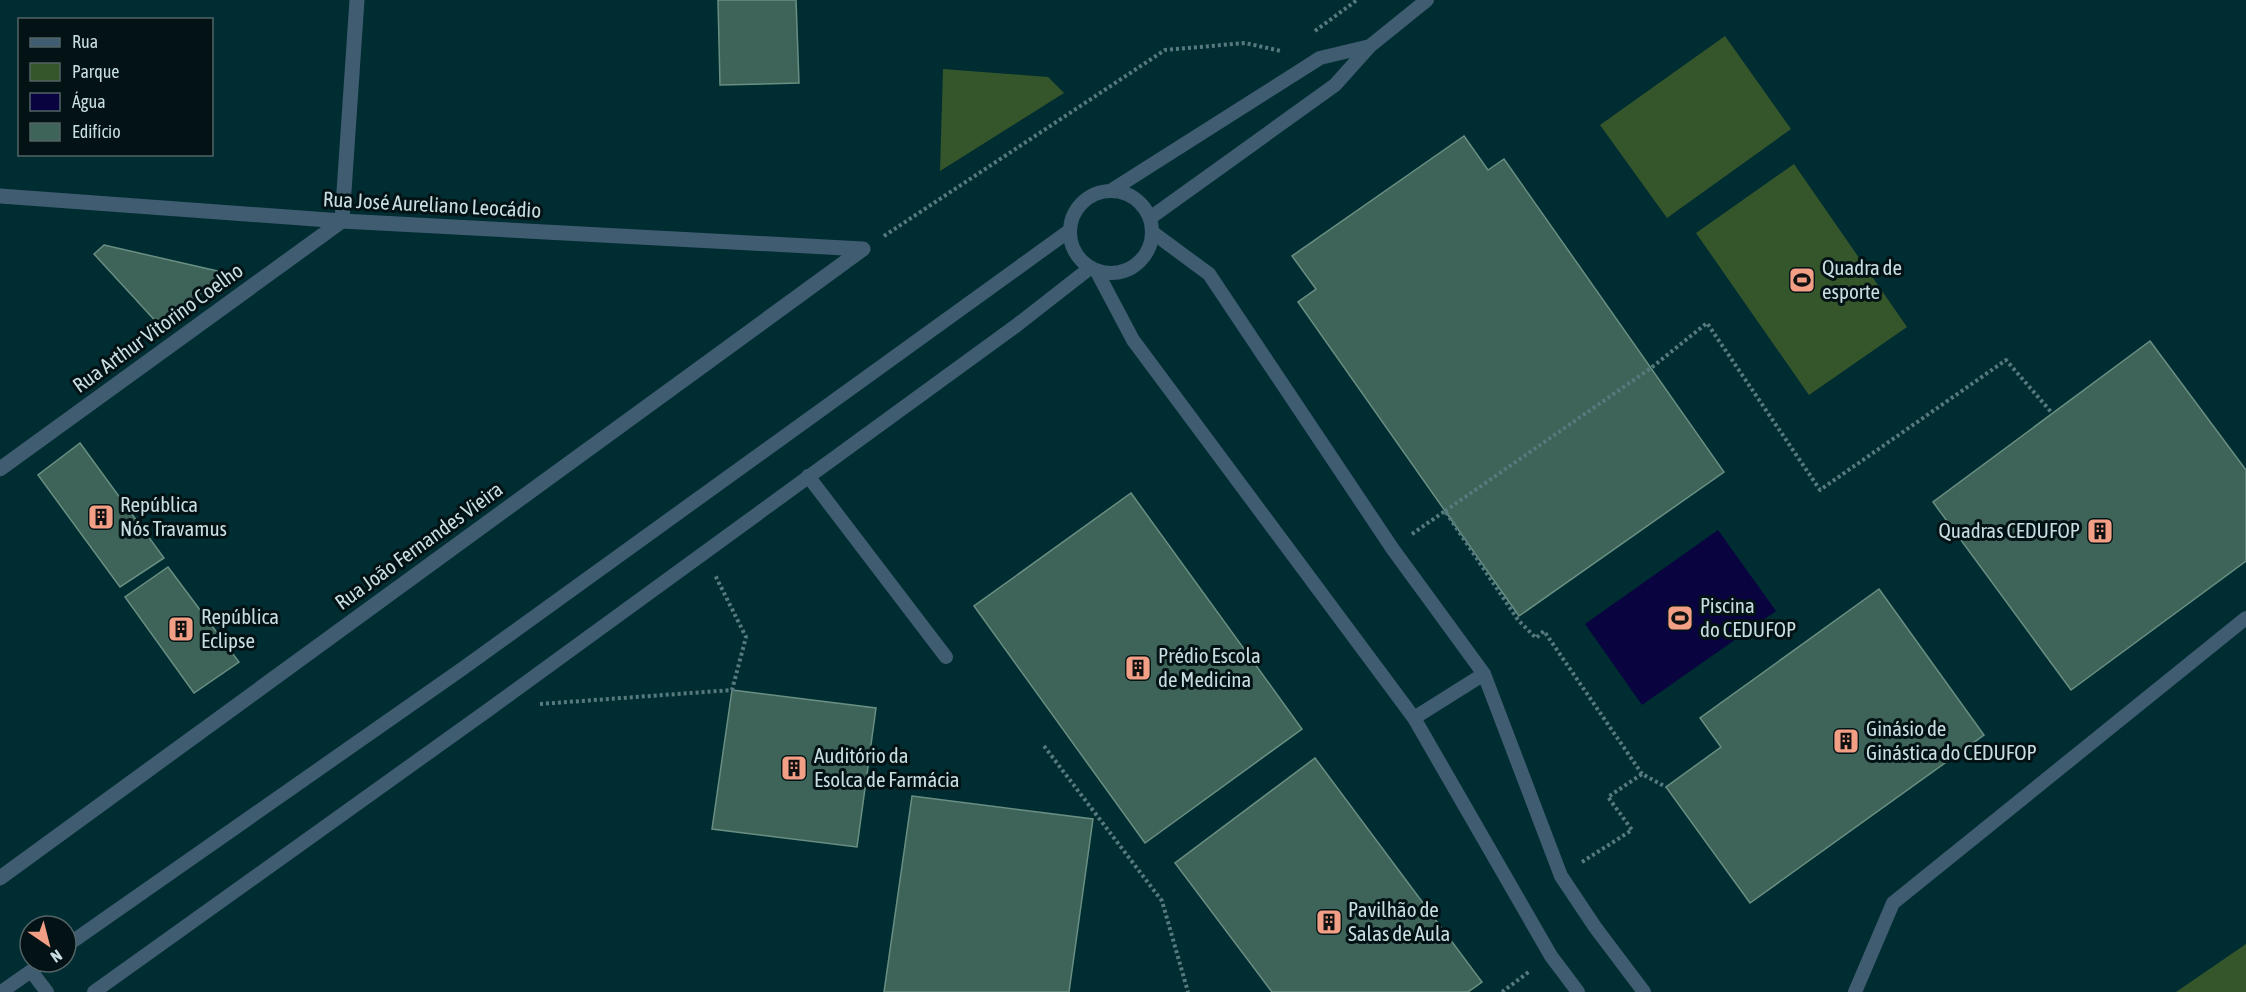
<svg xmlns="http://www.w3.org/2000/svg" width="2246" height="992" font-family="'Asap Condensed',sans-serif">
<style>
.green{fill:#35552b}
.water{fill:#09033f}
.building{fill:#3e6358;stroke:#698f82;stroke-width:1.5}
.lines{fill:none;stroke-linecap:round;stroke-linejoin:round}
.path{stroke:#567a7d;stroke-width:4;stroke-dasharray:3 3;stroke-linecap:butt}
.lane{stroke:#3f5c70;stroke-width:14}
.street{stroke:#3f5c70;stroke-width:15}
.labels{text-anchor:middle;stroke-width:6;stroke-linejoin:round;paint-order:stroke}
.street-label{font-size:21px;fill:#c8dee0;stroke:#031214}
.poi-label{font-size:21px;fill:#c8dee0;stroke:#031214;text-anchor:start}
</style>
<rect width="100%" height="100%" fill="#002d32"/>
<path class="green" d="M1725,36l66,93 -124,89 -67,-93z
M943,69l105,8 16,16 -124,78z
M1794,164l113,163 -98,68 -113,-162z
M2246,944v48h-70z"/>
<path class="water" d="M1718,530l58,81 -134,94 -57,-81z"/>
<path class="building" d="M718,0h78l3,83 -79,2z
M1464,136l24,34 16,-11 220,313 -205,144 -221,-314 18,-13 -24,-33z
M104,245l122,28 -66,53 -66,-72z
M2150,341l96,129v91l-175,129 -138,-188z
M80,443l84,115 -44,29 -82,-112z
M1131,493l171,236 -157,114 -171,-237z
M168,567l71,95 -45,31 -69,-96z
M1879,589l105,146 -234,168 -84,-116 55,-40 -21,-29z
M732,690l144,18 -19,139 -145,-18z
M1315,758l167,224 -14,10h-196l-97,-129z
M912,796l181,23 -24,173h-185z"/>
<g class="lines">
<path class="path" d="M1315,31l42,-31
M884,236l281,-186 80,-7 36,8
M1445,511l206,-143 56,-45 113,167 186,-130 46,53
M1412,534l33,-23 73,109 18,18 8,-7 98,143
M540,704l192,-14 14,-53 -31,-62
M1044,746l118,155 26,91
M1582,862l50,-32 -24,-33 34,-23 24,13
M1502,992l28,-21"/>
<path class="lane" d="M1112,190l208,-132 50,-12
M1070 232a41 41 0 1 1 82 0a41 41 0 1 1-82 0Z
M1150,218l185,-133 35,-39 57,-46
M1152,232l57,42 183,274 92,126 77,202 34,51 49,65
M1097,272l36,68 281,378 137,238 27,36
M808,476l138,181
M1414,718l70,-44
M66,946l396,-277 607,-438
M31,971l16,21
M1,992l43,-30
M94,992l397,-284 526,-383 73,-57
M1855,992l38,-89 353,-285"/>
<path class="street" d="M0,196l342,25 521,28
M0,469l342,-248 15,-221
M0,878l863,-629"/>
</g>
<defs>
<symbol id="stadium-square" viewBox="-11 -11 22 22"><rect x="-9" y="-9" width="18" height="18" rx="4" fill="#f39f86" stroke="#031214"/><path d="M0-5a6.5 5 0 1 0 0 10a6.5 5 0 1 0 0-10ZM-3.5-1.8h7v3.6h-7Z" fill="#111"/></symbol>
<symbol id="building-square" viewBox="-11 -11 22 22"><rect x="-9" y="-9" width="18" height="18" rx="4" fill="#f39f86" stroke="#031214"/><path d="M-4-6H4V6H1V3H-1V6H-4ZM-2.5-4.3h1.7v1.8h-1.7ZM.8-4.3h1.7v1.8H.8ZM-2.5-1h1.7V.8h-1.7ZM.8-1h1.7V.8H.8Z" fill="#111"/></symbol>
</defs>
<g fill-rule="evenodd">
<use href="#stadium-square" x="1787" y="265" width="30" height="30"/>
<use href="#building-square" x="86" y="502" width="30" height="30"/>
<use href="#building-square" x="2085" y="516" width="30" height="30"/>
<use href="#stadium-square" x="1665" y="603" width="30" height="30"/>
<use href="#building-square" x="166" y="614" width="30" height="30"/>
<use href="#building-square" x="1123" y="653" width="30" height="30"/>
<use href="#building-square" x="1831" y="726" width="30" height="30"/>
<use href="#building-square" x="779" y="753" width="30" height="30"/>
<use href="#building-square" x="1314" y="907" width="30" height="30"/>
</g>
<g class="labels">
<g class="street-label">
<text transform="translate(432 205) rotate(3)" y="7">Rua José Aureliano Leocádio</text>
<text transform="translate(158 328) rotate(-36)" y="7">Rua Arthur Vitorino Coelho</text>
<text transform="translate(419 546) rotate(-36)" y="7">Rua João Fernandes Vieira</text>
</g>
<g class="poi-label">
<text x="1822" y="275">Quadra de<tspan x="1822" dy="24">esporte</tspan></text>
<text x="120" y="512">República<tspan x="120" dy="24">Nós Travamus</tspan></text>
<text x="2080" y="538" text-anchor="end">Quadras CEDUFOP</text>
<text x="1700" y="613">Piscina<tspan x="1700" dy="24">do CEDUFOP</tspan></text>
<text x="201" y="624">República<tspan x="201" dy="24">Eclipse</tspan></text>
<text x="1158" y="663">Prédio Escola<tspan x="1158" dy="24">de Medicina</tspan></text>
<text x="1866" y="736">Ginásio de<tspan x="1866" dy="24">Ginástica do CEDUFOP</tspan></text>
<text x="814" y="763">Auditório da<tspan x="814" dy="24">Esolca de Farmácia</tspan></text>
<text x="1348" y="917">Pavilhão de<tspan x="1348" dy="24">Salas de Aula</tspan></text>
</g>
</g>
<rect x="18" y="18" width="195" height="138" fill="#031214" stroke="#526466" stroke-width="1.5"/>
<rect x="30" y="38" width="30" height="9" fill="#3f5c70" stroke="#526466" stroke-width="1.5"/>
<text x="72" y="48" font-size="18" fill="#c8dee0">Rua</text>
<rect x="30" y="63" width="30" height="18" fill="#35552b" stroke="#526466" stroke-width="1.5"/>
<text x="72" y="78" font-size="18" fill="#c8dee0">Parque</text>
<rect x="30" y="93" width="30" height="18" fill="#09033f" stroke="#526466" stroke-width="1.5"/>
<text x="72" y="108" font-size="18" fill="#c8dee0">Água</text>
<rect x="30" y="123" width="30" height="18" fill="#3e6358" stroke="#526466" stroke-width="1.5"/>
<text x="72" y="138" font-size="18" fill="#c8dee0">Edifício</text>
<g transform="translate(48 944) rotate(145)"><circle r="28" fill="#031214" stroke="#526466" stroke-width="1.5"/>
<path d="M0-4.5L10 22L0 15L-10 22Z" fill="#f39f86"/>
<text y="-9" font-size="16" font-weight="bold" text-anchor="middle" fill="#c8dee0">N</text>
</g>
</svg>
